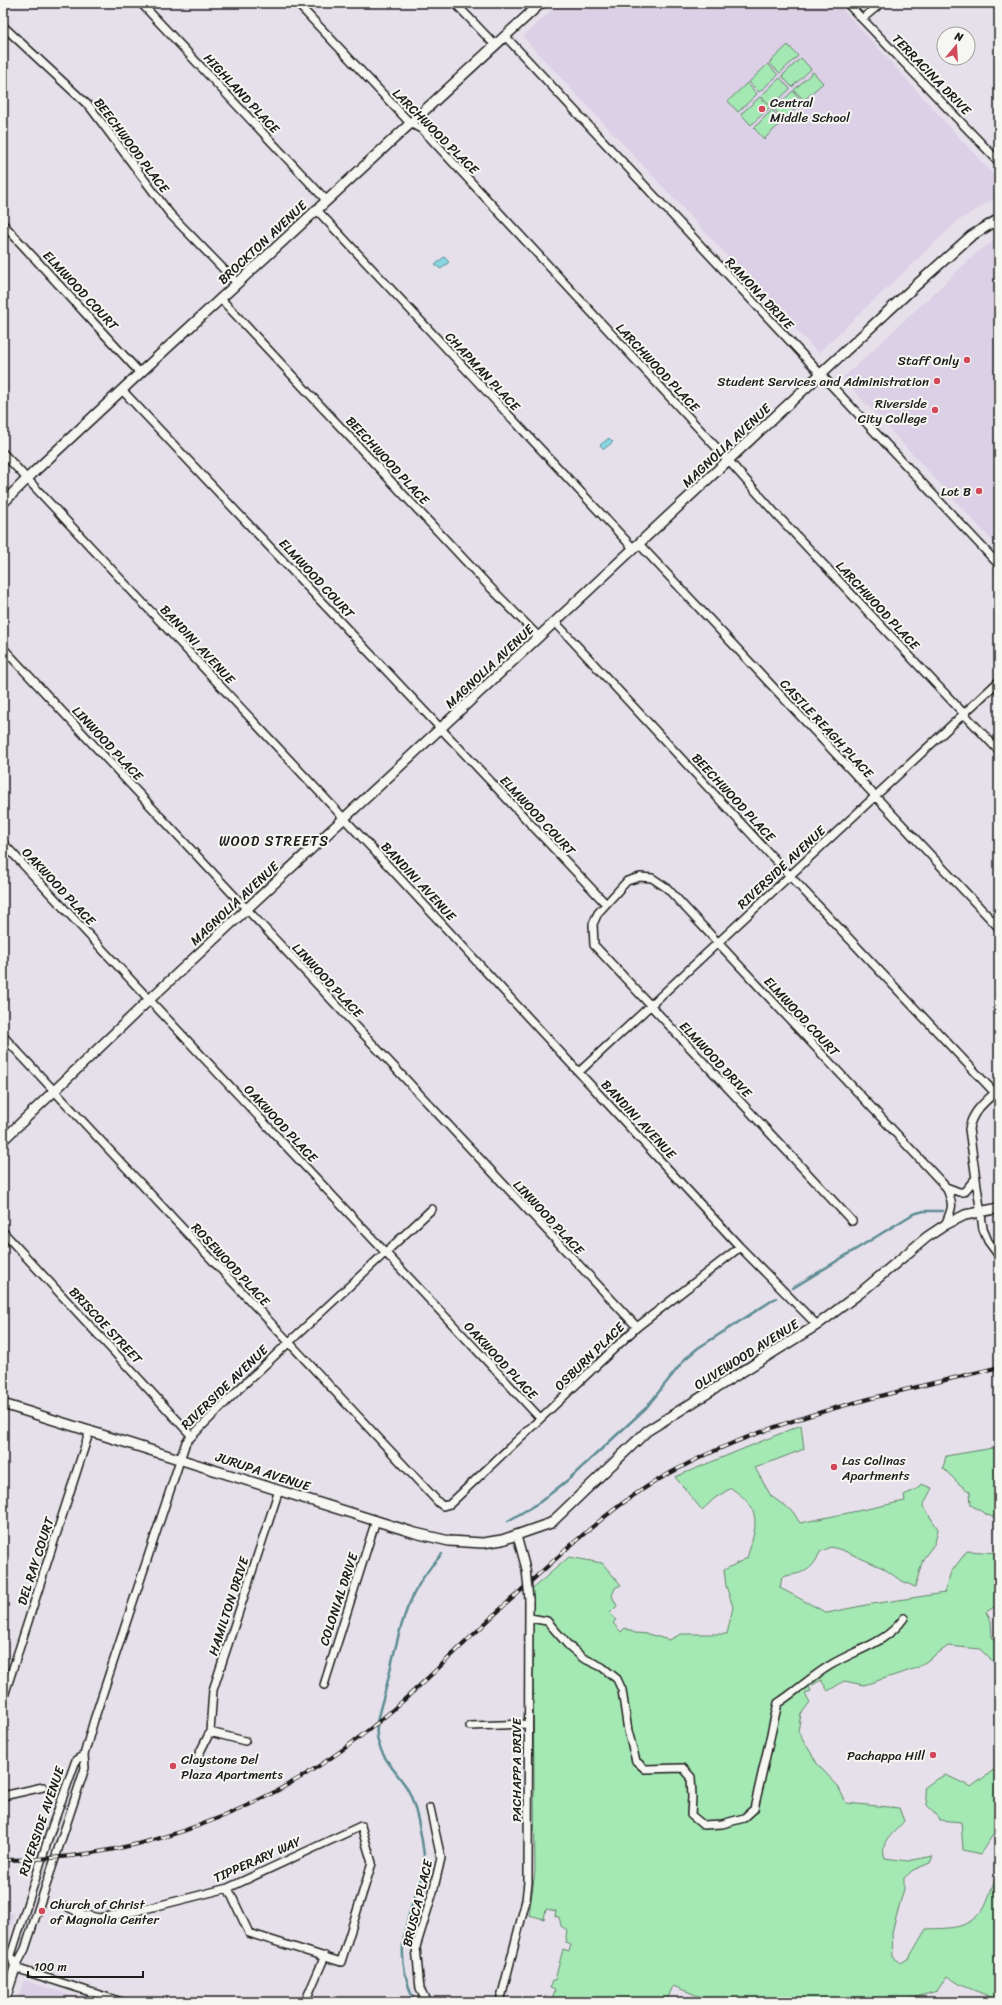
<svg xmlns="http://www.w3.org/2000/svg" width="1002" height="2005" font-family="Sriracha,sans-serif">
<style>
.built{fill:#dbd0e6}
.green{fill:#a4e9b4;stroke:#608268}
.water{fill:#86d7e0;stroke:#5c8c92}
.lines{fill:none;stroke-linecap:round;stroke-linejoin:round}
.stream{stroke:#5c8c92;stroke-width:2.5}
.minor-casing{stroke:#1c1c1c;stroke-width:10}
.major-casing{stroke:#1c1c1c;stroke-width:12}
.minor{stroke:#f6f6f2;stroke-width:7}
.major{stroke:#f6f6f2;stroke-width:9}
.rail-casing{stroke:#1c1c1c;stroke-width:4}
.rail{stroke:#f6f6f2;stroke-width:2.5;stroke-dasharray:8;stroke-linecap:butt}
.minor-bridge-casing{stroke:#1c1c1c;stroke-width:10;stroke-linecap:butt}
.minor-bridge{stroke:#f6f6f2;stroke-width:7}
.poi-dot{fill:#d1495b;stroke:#f6f6f2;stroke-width:1.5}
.labels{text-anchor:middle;stroke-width:4;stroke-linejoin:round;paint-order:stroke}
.street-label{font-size:13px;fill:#1c1c1c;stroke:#f6f6f2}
.poi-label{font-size:13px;fill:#1c1c1c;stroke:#f6f6f2;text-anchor:end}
.neighbourhood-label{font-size:14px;letter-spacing:1px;fill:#1c1c1c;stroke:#f6f6f2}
</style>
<rect width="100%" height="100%" fill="#e6e0eb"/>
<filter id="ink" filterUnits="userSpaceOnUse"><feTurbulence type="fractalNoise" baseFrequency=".025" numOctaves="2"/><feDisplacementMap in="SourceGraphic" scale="8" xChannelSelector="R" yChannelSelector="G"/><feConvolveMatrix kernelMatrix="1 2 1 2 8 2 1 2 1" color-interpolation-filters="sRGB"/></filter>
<g filter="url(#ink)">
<path class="built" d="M559,3h278l162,178v15l-40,24 -141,133 -295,-316z
M999,238v310l-155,-168v-3l135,-126z
M3,1911l11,3 -11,36z
M24,1980l67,22h-74z"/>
<path class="green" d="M788,45l10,11 -18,17 -11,-10z
M801,58l10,11 -19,18 -10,-11z
M768,64l10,11 -19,17 -10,-10z
M813,72l10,11 -19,17 -10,-10z
M780,78l10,11 -19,17 -10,-10z
M747,83l10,11 -19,18 -10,-11z
M793,91l10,11 -19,17 -10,-10z
M760,97l10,10 -19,18 -10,-11z
M772,110l11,11 -19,18 -10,-11z
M801,1425l3,24 -49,19 16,28 22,16 7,11 105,-22 -1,-6 13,-6 4,-5 11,4 -9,18 15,23 -3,14 -12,16 -8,28 -15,-7 -17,-12 -41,-18 -11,-3 -11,5c-9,21 -16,20 -38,25l-2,11 47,25 39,-8 78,-12 7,-21 16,-21 32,2v51l-13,8 5,9 1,18 7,-4v33l-19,-19 -32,-3 -31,22 -53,17 -20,-4 -16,10 -7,-11 -12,7 2,4 -6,3 5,8 -9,12 -3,17 20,34 20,21 8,17 53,5 5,13c-10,13 -25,20 -19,37l23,3 25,-5 -3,7 -17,7 -9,8v11l-12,43 1,25 8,6 8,-5 17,-29c23,-1 42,1 57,-20 6,-9 9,-26 16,-38v131h-3v-3l-35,-14 -14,-9 -10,15 -38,11h-185l-41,-16 -7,16h-115l4,-12 -5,-2 2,-8h3l8,-31 6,2 2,-6 -6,-2 2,-13 -6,-4 -2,-9 -4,-1 1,-5 -10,-2 -2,10 -15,-4 6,-43 -3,-283 37,-32 33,6 19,22 -6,3 -3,8 5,10 -7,7 6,7 -3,3 8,9 4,-4 10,5 13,1 21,6 12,-6h46l6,-27 -7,-21 -2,-16 23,-12c10,-33 16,-49 -16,-70l-16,10 -13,12 -27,-33z
M999,1447v72l-12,-4 -16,-10 -1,-13 -12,-9 -15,-15 3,-12z
M999,1766v60l-19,28 -17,-4 -2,-28 -21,-2 -13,-15 -3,-17 11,-8 11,-5 25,12z"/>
<path class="water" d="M444,257l5,5 -8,7 -6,-4z
M609,438l4,4 -9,7 -4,-4z"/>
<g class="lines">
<path class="stream" d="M793,1288l120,-74 11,-3h19
M508,1521l32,-19 29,-23 77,-71 39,-49 13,-11 78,-50
M414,2002c-16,-41 -14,-62 0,-103 5,-14 12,-28 10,-44 -2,-18 -8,-51 -17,-67 -10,-16 -28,-32 -30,-52 -2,-15 5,-33 9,-48 12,-51 18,-95 56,-134"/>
<defs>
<path id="minor" d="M141,3l185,197
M297,3l113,120 13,7 305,330 48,54 223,237
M455,3l40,42
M847,3l152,159
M862,19l19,-16
M3,26l87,81 80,107 67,69
M505,36l494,529
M316,209l318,340
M3,224l137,149
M220,298l267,286 52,53
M122,390l484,514
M3,453l391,419 346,375 77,78
M639,544l360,384
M555,622l236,255 204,216
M3,648l634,679
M3,843l537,575
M3,1036l436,467 4,3 7,-2 187,-177 103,-80
M579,1072l420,-391
M999,1089c-13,12 -27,22 -30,40l14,100 5,12 11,15
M946,1187l13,5h5l11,-13
M852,1221l-258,-276 -1,-21 5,-11 29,-32 13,-4 12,1 15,10 279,299c8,18 7,20 -1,38
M3,1232l188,203
M517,1536l9,33
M530,1618l17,3 21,24 15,13 19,9 15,12 5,11 6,41 8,30 9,8 38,-1 8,9 1,20 -1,18 12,10 19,-1 22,-6 10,-9 24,-106c17,-11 33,-26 51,-37 25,-16 57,-22 75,-48
M324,1685l52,-165
M3,1699l87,-269
M470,1726l58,-2
M210,1732l35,9
M198,1756l12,-24 3,-42 66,-200
M3,1796l40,-9
M68,1907l14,7 17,4 38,-7 91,-23 133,-62 11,37 -31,99 -92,-29 -21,-45
M15,1968l10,-19 60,-181 -1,-13 10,-35 92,-278 54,-54 192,-179
M15,1968l-4,-13 41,-128 24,-67 8,-5
M15,1968l107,34
M305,2002l20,-46
M427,2002l-7,-13 -4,-42 17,-55 8,-34 -11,-50
M500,2002l26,-102 2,-18 1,-283"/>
<path id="major" d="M3,503l31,-31 106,-99 401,-370
M3,1140l146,-140 764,-712 58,-52 28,-17
M3,1404l412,129 34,8 34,2 19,-3 49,-17 96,-92 170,-106 43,-32 67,-56 18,-12 20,-10 34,-7
M4,2002l11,-34"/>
</defs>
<use href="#minor" class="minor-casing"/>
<use href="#major" class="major-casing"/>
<use href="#minor" class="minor"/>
<use href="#major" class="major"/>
<defs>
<path id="rail" d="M3,1860c123,0 243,-40 342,-112 61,-44 115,-103 171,-153 42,-38 84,-79 132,-109 106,-66 231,-89 351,-119"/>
</defs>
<use href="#rail" class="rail-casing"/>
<use href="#rail" class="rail"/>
<defs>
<path id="minor-bridge" d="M526,1569l3,30"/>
</defs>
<use href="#minor-bridge" class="minor-bridge-casing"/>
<use href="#minor-bridge" class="minor-bridge"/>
</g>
</g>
<g class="poi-dot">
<circle cx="762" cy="109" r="4"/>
<circle cx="967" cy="360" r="4"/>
<circle cx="937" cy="381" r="4"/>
<circle cx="935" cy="410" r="4"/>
<circle cx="979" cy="491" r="4"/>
<circle cx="834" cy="1467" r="4"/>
<circle cx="933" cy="1755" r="4"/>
<circle cx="173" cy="1766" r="4"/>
<circle cx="42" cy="1911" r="4"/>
</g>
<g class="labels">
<g class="street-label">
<text transform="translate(932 74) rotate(46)" y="5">TERRACINA DRIVE</text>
<text transform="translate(242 93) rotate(47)" y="5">HIGHLAND PLACE</text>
<text transform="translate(436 131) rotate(45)" y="5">LARCHWOOD PLACE</text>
<text transform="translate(132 145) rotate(53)" y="5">BEECHWOOD PLACE</text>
<text transform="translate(262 242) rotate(-43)" y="5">BROCKTON AVENUE</text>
<text transform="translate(81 290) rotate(47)" y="5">ELMWOOD COURT</text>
<text transform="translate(760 293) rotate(47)" y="5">RAMONA DRIVE</text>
<text transform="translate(658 367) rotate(47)" y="5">LARCHWOOD PLACE</text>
<text transform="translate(483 371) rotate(47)" y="5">CHAPMAN PLACE</text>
<text transform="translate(726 445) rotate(-43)" y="5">MAGNOLIA AVENUE</text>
<text transform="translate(388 460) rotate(47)" y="5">BEECHWOOD PLACE</text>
<text transform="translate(317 578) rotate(47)" y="5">ELMWOOD COURT</text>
<text transform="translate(878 605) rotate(47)" y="5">LARCHWOOD PLACE</text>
<text transform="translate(198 644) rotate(47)" y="5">BANDINI AVENUE</text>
<text transform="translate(489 666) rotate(-43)" y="5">MAGNOLIA AVENUE</text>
<text transform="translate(827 728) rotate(47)" y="5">CASTLE REAGH PLACE</text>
<text transform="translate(108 743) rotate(47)" y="5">LINWOOD PLACE</text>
<text transform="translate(734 797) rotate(47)" y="5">BEECHWOOD PLACE</text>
<text transform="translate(538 815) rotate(47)" y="5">ELMWOOD COURT</text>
<text transform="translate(781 867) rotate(-43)" y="5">RIVERSIDE AVENUE</text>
<text transform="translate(419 881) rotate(47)" y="5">BANDINI AVENUE</text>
<text transform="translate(59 886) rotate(47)" y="5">OAKWOOD PLACE</text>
<text transform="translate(234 903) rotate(-43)" y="5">MAGNOLIA AVENUE</text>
<text transform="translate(328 980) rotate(47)" y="5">LINWOOD PLACE</text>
<text transform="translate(802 1016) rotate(47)" y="5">ELMWOOD COURT</text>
<text transform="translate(716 1059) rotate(47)" y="5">ELMWOOD DRIVE</text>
<text transform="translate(639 1119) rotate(47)" y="5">BANDINI AVENUE</text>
<text transform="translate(281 1123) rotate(47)" y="5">OAKWOOD PLACE</text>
<text transform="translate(549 1217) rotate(47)" y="5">LINWOOD PLACE</text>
<text transform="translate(231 1264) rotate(47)" y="5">ROSEWOOD PLACE</text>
<text transform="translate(106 1325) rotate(47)" y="5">BRISCOE STREET</text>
<text transform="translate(746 1354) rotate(-32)" y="5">OLIVEWOOD AVENUE</text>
<text transform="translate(589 1356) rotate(-44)" y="5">OSBURN PLACE</text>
<text transform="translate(501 1360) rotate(47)" y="5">OAKWOOD PLACE</text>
<text transform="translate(224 1387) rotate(-44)" y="5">RIVERSIDE AVENUE</text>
<text transform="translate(263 1471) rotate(18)" y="5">JURUPA AVENUE</text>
<text transform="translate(35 1561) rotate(-72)" y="5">DEL RAY COURT</text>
<text transform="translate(338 1599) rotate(-72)" y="5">COLONIAL DRIVE</text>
<text transform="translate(228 1606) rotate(-72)" y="5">HAMILTON DRIVE</text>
<text transform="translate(516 1770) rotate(-90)" y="5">PACHAPPA DRIVE</text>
<text transform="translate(41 1821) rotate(-71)" y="5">RIVERSIDE AVENUE</text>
<text transform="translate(257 1859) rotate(-24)" y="5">TIPPERARY WAY</text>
<text transform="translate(417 1903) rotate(-76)" y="5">BRUSCA PLACE</text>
</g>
<g class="poi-label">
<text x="770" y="107" text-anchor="start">Central<tspan x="770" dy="15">Middle School</tspan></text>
<text x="959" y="365">Staff Only</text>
<text x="929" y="386">Student Services and Administration</text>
<text x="927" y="408">Riverside<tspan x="927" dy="15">City College</tspan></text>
<text x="971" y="496">Lot B</text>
<text x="842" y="1465" text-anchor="start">Las Colinas<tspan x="842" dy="15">Apartments</tspan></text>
<text x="925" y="1760">Pachappa Hill</text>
<text x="181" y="1764" text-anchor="start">Claystone Del<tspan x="181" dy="15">Plaza Apartments</tspan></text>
<text x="50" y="1909" text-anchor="start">Church of Christ<tspan x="50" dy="15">of Magnolia Center</tspan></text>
</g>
<g class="neighbourhood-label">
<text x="274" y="846">WOOD STREETS</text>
</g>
</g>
<rect width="1002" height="2005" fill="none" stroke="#f6f6f2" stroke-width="16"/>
<rect x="8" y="8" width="986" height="1989" fill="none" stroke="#1c1c1c" stroke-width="1.5" filter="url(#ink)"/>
<g transform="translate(956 46) rotate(18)"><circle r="19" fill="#f6f6f2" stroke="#9f9f9c"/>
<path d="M0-3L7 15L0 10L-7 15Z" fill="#d1495b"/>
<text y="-6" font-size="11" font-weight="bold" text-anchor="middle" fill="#1c1c1c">N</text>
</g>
<path d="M28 1971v6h115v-6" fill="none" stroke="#1c1c1c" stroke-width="2"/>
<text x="34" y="1971" font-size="12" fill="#1c1c1c" stroke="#f6f6f2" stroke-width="3" paint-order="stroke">100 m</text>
</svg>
